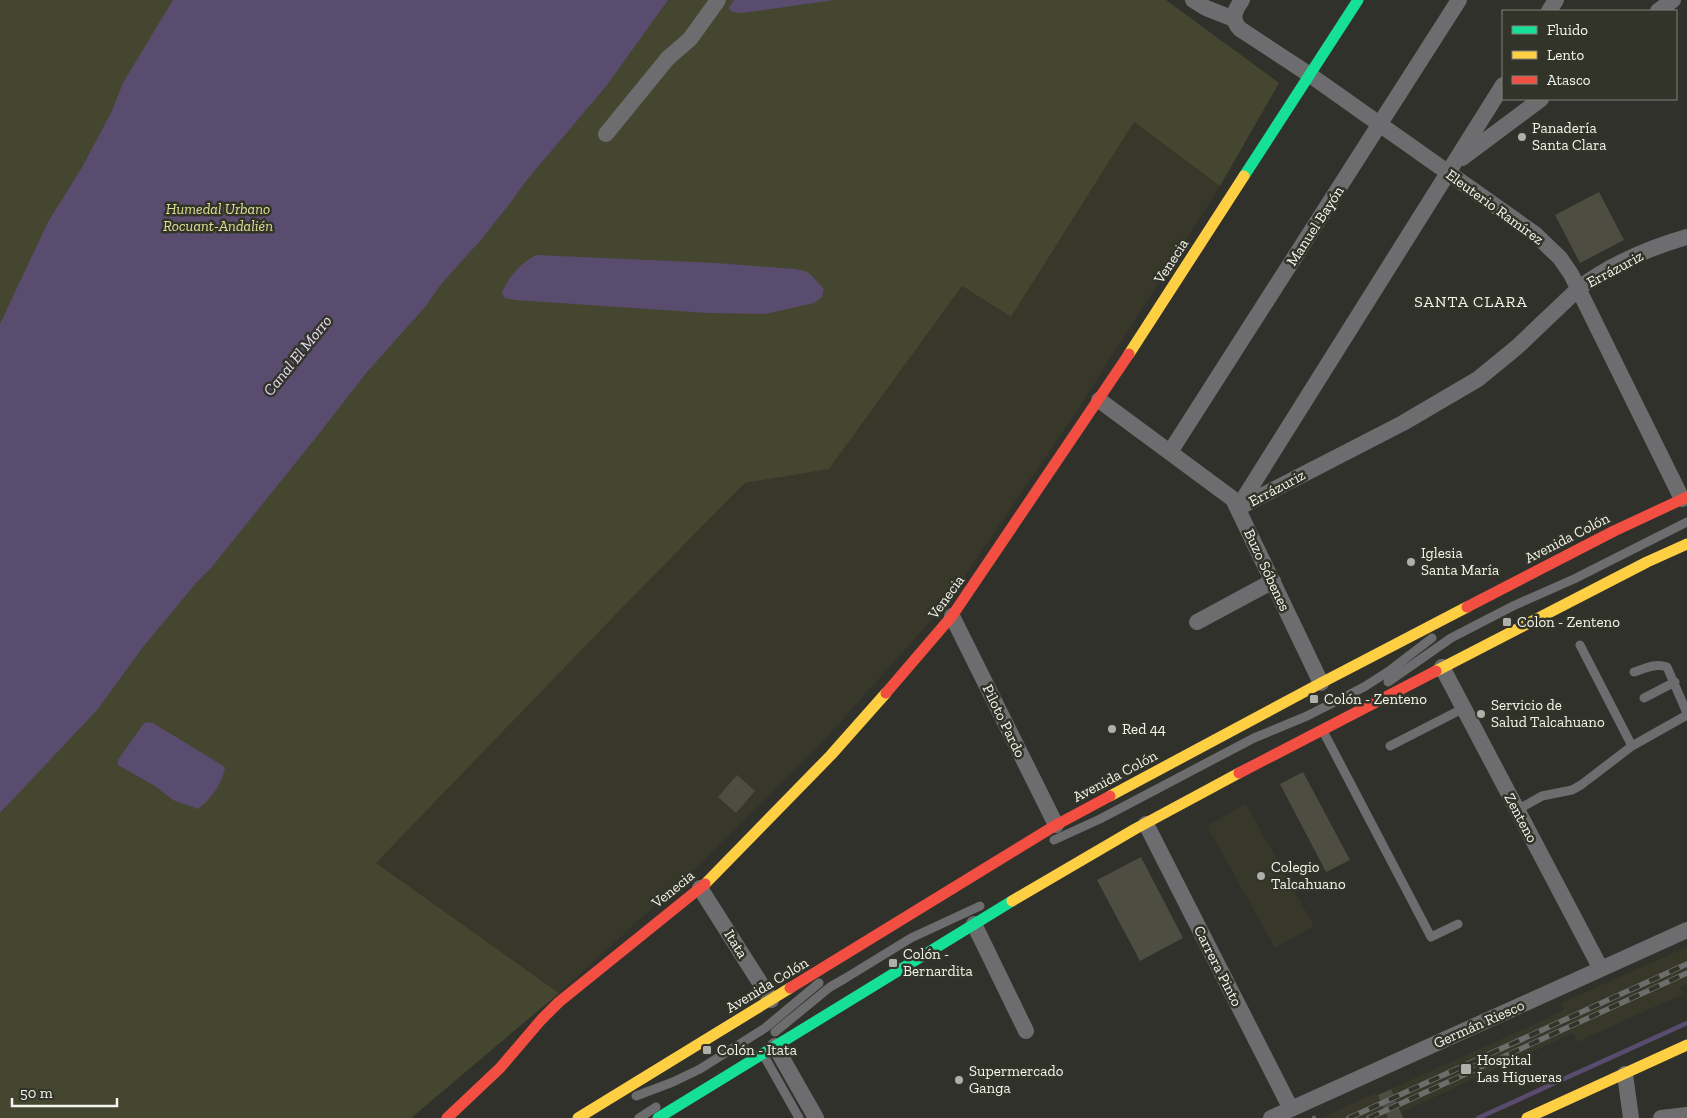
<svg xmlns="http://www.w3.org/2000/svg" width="1687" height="1118" font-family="'Zilla Slab',serif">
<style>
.built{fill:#373829}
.green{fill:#44462f}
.water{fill:#5a4c6f}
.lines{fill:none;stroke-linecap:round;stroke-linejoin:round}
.stream{stroke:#5a4c6f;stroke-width:4.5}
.building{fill:#4d4d42}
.path{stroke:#676667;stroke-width:2.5;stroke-dasharray:4 4;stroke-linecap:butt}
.lane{stroke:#6d6c6f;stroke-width:9}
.street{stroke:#6d6c6f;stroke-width:16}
.fast{stroke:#16e098;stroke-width:11}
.slow{stroke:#ffcf43;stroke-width:11}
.jam{stroke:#f24e42;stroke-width:11}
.rail-casing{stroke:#6d6d6c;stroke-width:5.5}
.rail{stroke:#333429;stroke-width:4;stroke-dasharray:11;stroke-linecap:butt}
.poi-dot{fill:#b0b0aa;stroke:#333429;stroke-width:2}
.labels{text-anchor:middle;stroke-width:5;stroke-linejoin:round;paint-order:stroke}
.poi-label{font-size:15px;fill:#f4f5ee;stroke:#333429;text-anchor:start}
.street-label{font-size:15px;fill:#f4f5ee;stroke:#333429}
.park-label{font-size:15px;font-style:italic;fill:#dce095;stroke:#333429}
.neighbourhood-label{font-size:16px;letter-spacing:1px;fill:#f4f5ee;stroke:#333429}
.water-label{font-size:16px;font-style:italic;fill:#e3d9f5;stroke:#333429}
</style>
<rect width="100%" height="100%" fill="#31312c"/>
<path class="built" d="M1134,122l86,64 -140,220 -134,198 -131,146 -120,119 -136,124 -183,-130 244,-253 126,-127 83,-14 133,-183 49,31z
M1246,804l68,122 -39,22 -68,-122z
M1687,947v37l-7,3 3,7 -106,48 -4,-9 -171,79 2,6h-82l53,-25 3,2 168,-76 18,-10 -3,-6z"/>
<path class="green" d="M0,0h1166l113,83 -59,103 -86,-64 -123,195 -49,-31 -133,183 -84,14 -125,127 -244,253 183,130 -148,125h-411v-305l6,-6 -6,4z"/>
<path class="water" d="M173,0h495l-61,85 -81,96 -19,26 -28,35 -37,41 -17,24 -58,65 -53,68 -103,128 -15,15 -53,64 -46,63 -97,103v-489l48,-102 33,-53 30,-56 12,-30z
M734,0h100l-92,13 -10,-1 -3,-4z
M536,255l180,8 79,6 10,2 6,4 13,14 -2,8 -8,6 -49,11 -57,-1 -193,-13 -10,-2 -3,-5c5,-15 20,-31 34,-38z
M147,722l6,1 72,44c-2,16 -15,33 -27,42l-25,-9 -18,-14 -37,-21v-5l26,-37z"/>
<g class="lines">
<path class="stream" d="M1478,1118l209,-95"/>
</g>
<path class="building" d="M1599,192l25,48 -44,23 -25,-48z
M1303,772l47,88 -24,12 -46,-88z
M737,775l18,16 -19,22 -18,-16z
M1141,857l42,81 -43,23 -43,-81z
M1391,1089l12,29h-15l-10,-23z"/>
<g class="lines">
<path class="path" d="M1312,1118l7,-3"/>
<path class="lane" d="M1580,645l52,101
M1634,672c12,-4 21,-9 33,-5l20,46
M1388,682l63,-44 62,-32 61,-27 113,-57
M1644,698l31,-16
M1323,731l108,206 27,-13
M1390,746l74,-38
M1517,810l25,-14 30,-6 9,-5 51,-39 55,-31
M1054,840l46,-21 154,-81 53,-22 57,-29 25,-16 43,-33
M775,1032l55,-45 14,-8 67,-41 69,-32
M764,1056l35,62
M636,1096l37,-14 27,-13 65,-41 54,-45
M639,1118l17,-11"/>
<path class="street" d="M1193,0l13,8 28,11
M1242,0c-7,10 -12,19 -2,29l70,46 225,159 25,24 11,16 111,225
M1549,11l7,-11
M1658,11l15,-11
M606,134l62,-76 22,-19 28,-39
M1462,158l79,-59
M1099,400l134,99 88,184
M1170,452l289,-452
M1239,506l264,-421
M1238,508l165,-85 75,-44 39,-32 61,-58c31,-24 71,-41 109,-52
M952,616l104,209
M1197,622l76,-41
M1442,667l159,302
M1146,824l145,285
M700,888l71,112
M974,924l52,107
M775,1046l41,72
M1625,1074l6,44
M1271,1118l416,-188
M1661,1118l26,-3"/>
<path class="fast" d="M1244,176l114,-176
M658,1118l354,-217"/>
<path class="slow" d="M1129,354l115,-178
M1436,671l211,-109 40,-18
M1110,796l211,-113 146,-76
M705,884l126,-129 55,-62
M1012,901l123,-72 104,-56
M578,1118l212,-130
M1527,1118l160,-73"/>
<path class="jam" d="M1467,607l147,-76 73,-34
M886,693l66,-77 177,-262
M1239,773l197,-102
M790,988l266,-163 54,-29
M447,1118l53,-50 41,-48 18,-18 146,-118"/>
<defs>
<path id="rail" d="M1349,1118l338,-154
M1369,1118l318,-145"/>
</defs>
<use href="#rail" class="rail-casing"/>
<use href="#rail" class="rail"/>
</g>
<g class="poi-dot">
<circle cx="1522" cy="137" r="5"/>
<circle cx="1411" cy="562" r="5"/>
<rect x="1502" y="617" width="10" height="10" rx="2.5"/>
<rect x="1309" y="694" width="10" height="10" rx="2.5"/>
<circle cx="1481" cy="714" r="5"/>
<circle cx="1112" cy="729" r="5"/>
<circle cx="1261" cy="876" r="5"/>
<rect x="888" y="958" width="10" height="10" rx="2.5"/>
<rect x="702" y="1045" width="10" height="10" rx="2.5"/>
<rect x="1460" y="1063" width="12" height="12" rx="2.5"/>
<circle cx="959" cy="1080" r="5"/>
</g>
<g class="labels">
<g class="poi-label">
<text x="1532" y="133">Panadería<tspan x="1532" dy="17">Santa Clara</tspan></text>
<text x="1421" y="558">Iglesia<tspan x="1421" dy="17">Santa María</tspan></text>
<text x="1517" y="627">Colon - Zenteno</text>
<text x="1324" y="704">Colón - Zenteno</text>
<text x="1491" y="710">Servicio de<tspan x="1491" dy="17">Salud Talcahuano</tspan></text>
<text x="1122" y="734">Red 44</text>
<text x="1271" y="872">Colegio<tspan x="1271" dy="17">Talcahuano</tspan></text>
<text x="903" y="959">Colón -<tspan x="903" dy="17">Bernardita</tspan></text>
<text x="717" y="1055">Colón - Itata</text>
<text x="1477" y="1065">Hospital<tspan x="1477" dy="17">Las Higueras</tspan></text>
<text x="969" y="1076">Supermercado<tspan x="969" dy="17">Ganga</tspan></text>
</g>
<g class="street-label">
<text transform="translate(1495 207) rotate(36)" y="5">Eleuterio Ramírez</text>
<text transform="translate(1315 226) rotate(-57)" y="5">Manuel Bayón</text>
<text transform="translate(1171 261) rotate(-57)" y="5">Venecia</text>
<text transform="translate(1615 269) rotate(-28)" y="5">Errázuriz</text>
<text transform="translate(1277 488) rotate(-28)" y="5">Errázuriz</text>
<text transform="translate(1567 538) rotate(-27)" y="5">Avenida Colón</text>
<text transform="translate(1267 570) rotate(65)" y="5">Buzo Sóbenes</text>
<text transform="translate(946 597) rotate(-54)" y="5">Venecia</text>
<text transform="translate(1004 721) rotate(64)" y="5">Piloto Pardo</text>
<text transform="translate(1115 776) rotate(-28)" y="5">Avenida Colón</text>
<text transform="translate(1521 818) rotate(62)" y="5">Zenteno</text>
<text transform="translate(673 889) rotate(-39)" y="5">Venecia</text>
<text transform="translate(736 944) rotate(58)" y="5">Itata</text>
<text transform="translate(1218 966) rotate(63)" y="5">Carrera Pinto</text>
<text transform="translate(767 985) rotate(-31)" y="5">Avenida Colón</text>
<text transform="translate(1479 1024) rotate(-24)" y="5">Germán Riesco</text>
</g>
<g class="park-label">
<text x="218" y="214">Humedal Urbano<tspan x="218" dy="17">Rocuant-Andalién</tspan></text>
</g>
<g class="neighbourhood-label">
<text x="1471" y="307">SANTA CLARA</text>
</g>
<g class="water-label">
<text transform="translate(297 355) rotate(-51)" y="6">Canal El Morro</text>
</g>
</g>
<rect x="1502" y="10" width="175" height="90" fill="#333429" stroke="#808178"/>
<rect x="1512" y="26" width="25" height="8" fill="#16e098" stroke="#808178"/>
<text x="1547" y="35" font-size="15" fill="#f4f5ee">Fluido</text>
<rect x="1512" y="51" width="25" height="8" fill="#ffcf43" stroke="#808178"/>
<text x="1547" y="60" font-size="15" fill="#f4f5ee">Lento</text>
<rect x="1512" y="76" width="25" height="8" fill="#f24e42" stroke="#808178"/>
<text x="1547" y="85" font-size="15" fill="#f4f5ee">Atasco</text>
<path d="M12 1098v8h105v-8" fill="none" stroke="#f4f5ee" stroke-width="2.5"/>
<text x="20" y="1098" font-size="15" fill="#f4f5ee" stroke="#333429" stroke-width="4" paint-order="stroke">50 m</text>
</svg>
